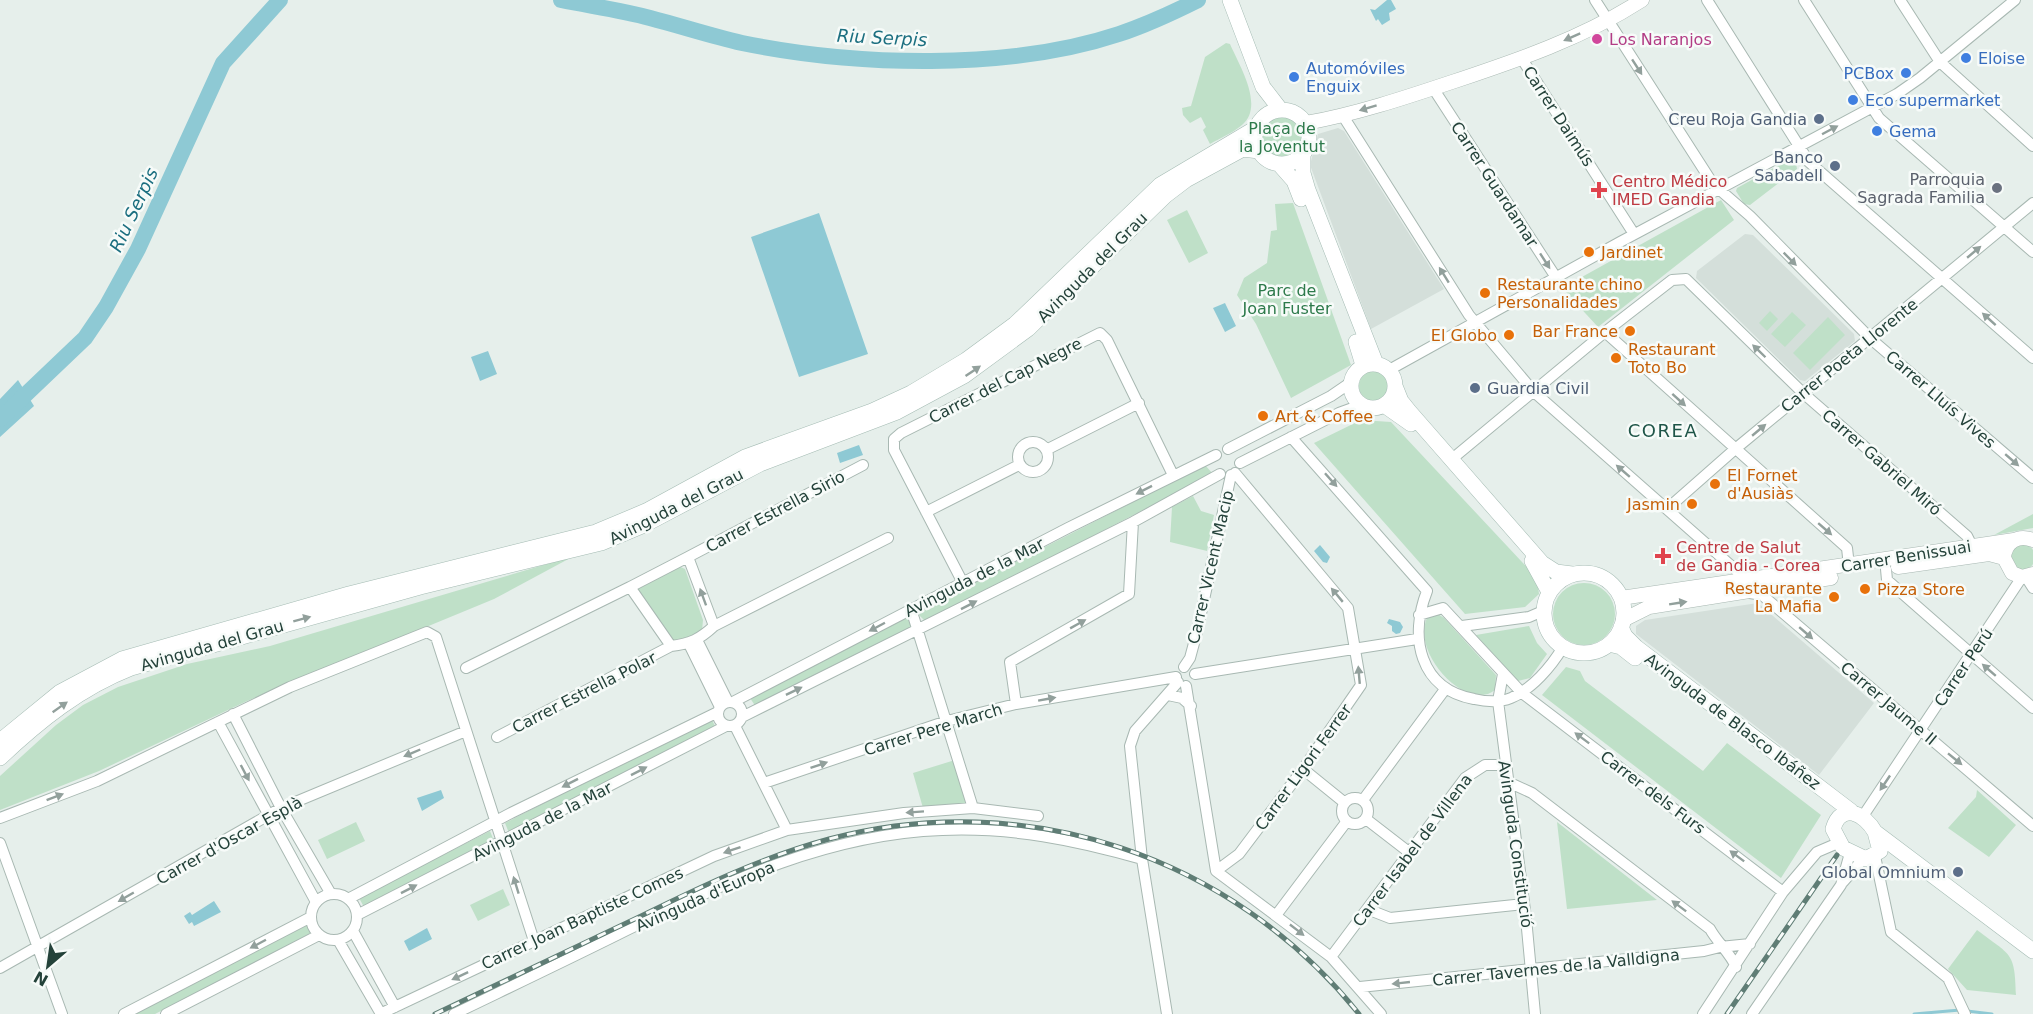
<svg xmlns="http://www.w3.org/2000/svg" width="2033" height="1014" font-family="'DejaVu Sans',sans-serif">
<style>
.built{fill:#d4dfda}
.green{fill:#bfe0c8}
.water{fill:#8ec9d4}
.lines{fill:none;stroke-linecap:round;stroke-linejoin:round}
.stream{stroke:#8ec9d4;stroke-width:3}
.river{stroke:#8ec9d4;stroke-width:16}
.minor-casing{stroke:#a8b8b2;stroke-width:12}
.tertiary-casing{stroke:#a8b8b2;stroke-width:15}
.secondary-casing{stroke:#a4bbb3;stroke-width:16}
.minor{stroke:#fff;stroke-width:10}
.tertiary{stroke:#fff;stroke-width:14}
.secondary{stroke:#fff;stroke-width:15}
.rail-casing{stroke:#5f7d75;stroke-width:5}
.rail{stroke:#f7fbf9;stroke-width:3;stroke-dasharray:9;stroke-linecap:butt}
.oneway{fill:#92a09c}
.hotel-dot{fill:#d1479c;stroke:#f7fbf9;stroke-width:2}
.shop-dot{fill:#3f7fe0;stroke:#f7fbf9;stroke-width:2}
.service-dot{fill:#5c6f8a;stroke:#f7fbf9;stroke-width:2}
.worship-dot{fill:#6b7280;stroke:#f7fbf9;stroke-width:2}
.health-dot{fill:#e0444e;stroke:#f7fbf9;stroke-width:2}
.food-dot{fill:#e8710a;stroke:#f7fbf9;stroke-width:2}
.labels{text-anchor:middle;stroke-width:5;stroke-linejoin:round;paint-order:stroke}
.hotel-label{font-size:16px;fill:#b23c85;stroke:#f7fbf9;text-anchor:start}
.shop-label{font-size:16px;fill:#366cbe;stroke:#f7fbf9;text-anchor:start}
.street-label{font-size:16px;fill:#24423a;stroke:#f7fbf9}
.service-label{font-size:16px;fill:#4e5e75;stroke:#f7fbf9;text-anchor:end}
.park-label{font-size:16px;fill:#2d7a4b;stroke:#f7fbf9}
.worship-label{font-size:16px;fill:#5b616d;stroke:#f7fbf9;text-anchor:end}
.health-label{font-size:16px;fill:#be3a42;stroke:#f7fbf9;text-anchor:start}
.food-label{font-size:16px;fill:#c56008;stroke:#f7fbf9;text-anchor:start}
.water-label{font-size:18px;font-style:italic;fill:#1c6f80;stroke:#f7fbf9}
.neighbourhood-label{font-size:18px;letter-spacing:1.5px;fill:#1f5548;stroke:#f7fbf9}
</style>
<rect width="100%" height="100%" fill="#e6efeb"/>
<path class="built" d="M1338,128l6,3 100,158 -73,40 -61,-164 8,-31z
M1745,234l8,1 101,99 1,7 -50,40 -5,-1 -104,-102 1,-7z
M1758,603l116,100 -55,72 -183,-141v-8l9,-6z"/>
<path class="green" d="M1226,43l4,1c9,21 35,62 12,81 -9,8 -22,13 -32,19l-7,-14 3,-3 -5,-10 -11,6 -7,-8 -1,-7 9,-2 14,-49z
M1262 137a20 20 0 1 1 40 0a20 20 0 1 1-40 0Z
M1790,159l6,4 1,6 -47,36 -6,-1 -8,-13 1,-3z
M1721,200l13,20 -136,107 -36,-39z
M1293,203l58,162 -60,33 -35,-74 -19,-29 7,-17 23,-15 4,-32 6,-1 -2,-26z
M1187,210l21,43 -19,10 -22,-43z
M1770,311l8,8 -11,12 -8,-8z
M1792,312l14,13 -21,22 -14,-13z
M1828,317l17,18 -35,35 -17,-17z
M1359 386a15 15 0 1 1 30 0a15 15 0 1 1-30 0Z
M1361,420l30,2 146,156 2,16 -14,13 -60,7 -151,-171z
M1205,465l8,9 -287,148 -7,-7 1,-4z
M1193,496l8,15 13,4 -7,36 -37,-9 2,-35z
M2033,514v14l-39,7z
M2009 557a13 13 0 1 1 26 0a13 13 0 1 1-26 0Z
M574,556l-80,43 -247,102 -148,70 -99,39v-34l56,-51 27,-20 35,-18 69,-23 83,-18z
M676,565l9,4 18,51 -1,11 -25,12 -15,-16 -25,-37v-4z
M1553 614a31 31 0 1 1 62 0a31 31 0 1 1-62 0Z
M1438,614l6,4 52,57 -1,15c-29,23 -84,-37 -68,-72z
M906,616h5l2,12 -157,79 -6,-9z
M1529,626l8,17 10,11 -17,24 -12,3 -42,-46z
M1566,667l14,4 5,10 118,90 24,-28 94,72 -40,63 -239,-183z
M711,718l4,8 -206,107 -4,-10z
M955,760l11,44 -43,4 -10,-35z
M1977,790l39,35 -27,32 -41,-29 28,-31z
M356,822l9,19 -38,18 -9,-19z
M1557,822l100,78 -90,9z
M490,831l4,10 -130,66 -5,-9z
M503,889l7,16 -32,16 -8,-16z
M309,923l5,9 -159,82h-22z
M1977,930c34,26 38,21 39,65l-49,-5 -19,-21z"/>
<path class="water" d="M1387,0h4l5,9 -7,4 1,7 -8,5 -4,-6 -2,2 -6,-12 5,1z
M819,213l49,141 -69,23 -48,-140z
M1225,303l11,23 -11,6 -12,-24z
M488,351l9,23 -17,7 -9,-24z
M18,380l16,26 -34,31v-38z
M859,445l4,10 -23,8 -3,-10z
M1320,545l10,12 -3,6 -4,-1 -9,-11z
M1389,619l11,3 3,5 -3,6 -4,1 -4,-3v-5l-5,-3z
M441,790l3,8 -22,13 -5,-13z
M214,901l7,11 -27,14 -2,-4 -3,2 -5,-8 6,-4 2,3z
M427,928l5,11 -23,12 -5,-10z"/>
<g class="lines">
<path class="stream" d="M1967,1011l25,3
M1914,1014l46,-4"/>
<path class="river" d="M561,0c29,6 60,10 89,18 31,8 61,18 92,25 113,23 266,28 377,-9 27,-9 53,-21 79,-34
M0,419l85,-81 21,-31 32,-58 85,-186 57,-63"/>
<defs>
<path id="minor" d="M1595,0l118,184 37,32 121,123 162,139
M1707,0l102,162 224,196
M1804,0l75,118 154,134
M1900,0l40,62 93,84
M1522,59l112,175
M1433,88l124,191
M1343,116l126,199 65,77 203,179 5,10
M1605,332l242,216 2,18
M1389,370l231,-128 277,-148 23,-16 95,-78
M1291,437l136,154c-18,46 -8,98 47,108 13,3 25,4 37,-1 21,-9 40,-31 52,-51
M1018 457a15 15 0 1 1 30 0a15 15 0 1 1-30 0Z
M1228,449l103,-53 19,-13
M1046,450l93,-47
M1452,459l153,-127 67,-52 14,-1 117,114 164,143 5,10
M1240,463l99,-50 22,-8
M1667,509l67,-59 299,-247
M926,512l93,-47
M688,557l175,-92
M1886,569l1,11 146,128
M2026,577l7,11
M963,583l-69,-133v-11l7,-6 199,-100 7,7 66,135
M1750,593l12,2 271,231
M911,609l62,199
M1419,615l24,-7 79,85 261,199
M714,626l174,-88
M1462,626l67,-9 14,-6
M697,640l31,62
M689,644l31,63
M1184,667l6,-9 7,-26 34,-157
M466,668l164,-81
M1195,674l222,-35
M1503,674l-5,27 28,217 9,96
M1186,686l30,185
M1168,695l14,3 9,8
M718 714a12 12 0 1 1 24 0a12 12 0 1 1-24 0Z
M733,702l335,-174 148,-73
M1016,704l-6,-42 119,-68 4,-72
M233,714l48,94 50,86
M742,717l391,-195 87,-48
M218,722l98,180
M735,726l52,104
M497,737l174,-91c19,-2 29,-7 43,-20l-26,-69 -58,30 41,59
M1303,769l42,34
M1508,782l24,11 178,136c7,13 21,25 26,38
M764,783l183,-62 69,-17 160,-27
M1342 811a13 13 0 1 1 26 0a13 13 0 1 1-26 0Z
M1363,800l83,-112
M1863,816l159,-239
M0,818l97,-37 193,-94 137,-55 9,5 98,304
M1366,819l44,34
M0,843l62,171
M1875,856l16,76 57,46 17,36
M1216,871l23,-17 64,-85 58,-84 -13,-77 -113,-135
M1216,871l115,86 50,57
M1843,882l20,-23
M311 917a23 23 0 1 1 46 0a23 23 0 1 1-46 0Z
M348,899l163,-86 207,-101
M1367,909l23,9 134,-14
M1277,914l70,-93
M357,915l369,-189
M353,931l42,76
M338,940l43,74
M1331,957l134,-179 20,-13h20
M0,968l281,-160 185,-77
M1360,987l344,-36 16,-4 30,-3
M124,1014l187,-97
M166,1014l153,-79
M380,1014l334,-158 73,-26 117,-17 69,-5 65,8
M454,1014c58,-28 117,-56 175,-85 100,-48 200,-95 313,-99 69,-3 134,10 200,29
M1167,1014l-25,-155 -12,-113 5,-15 43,-49
M1703,1014l80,-122 34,-40 21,-9
M1752,1014l89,-129 9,-32"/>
<path id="tertiary" d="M1306,123c50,-9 98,-25 146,-41 66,-22 131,-44 190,-82
M2033,540c-15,-6 -28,2 -29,18l8,15 10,4 11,-3
M1898,567l91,-13 15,4
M1621,598l393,-58
M1623,620l26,-13 182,-29"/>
<path id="secondary" d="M1230,0l33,87 17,22
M1255 137a27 27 0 1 1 54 0a27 27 0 1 1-54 0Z
M1303,154v19l5,17 68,174
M1279,164l15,17 7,18
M1356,342l7,23
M1351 386a22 22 0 1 1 44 0a22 22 0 1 1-44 0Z
M1395,386l6,15 8,10 133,152 14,9 16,2
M1384,405l27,19
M1532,561l17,31
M1544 613a40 40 0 1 1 80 0a40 40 0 1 1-80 0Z
M1621,627l4,9 11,11 215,164
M1609,644l12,3 14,11
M0,741l60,-49 62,-33 227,-65 247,-62 50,-21 99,-54 127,-46 39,-18 55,-33 49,-36 145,-139 96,-57
M0,758c39,-37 80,-70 131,-90l289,-81 181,-44 43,-18 116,-61 137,-52 67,-36 64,-47 137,-133 21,-16 57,-31 16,2
M1875,832l5,19 -14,8 -23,-11 -10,-19c8,-28 32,-15 42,3l158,119"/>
</defs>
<use href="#minor" class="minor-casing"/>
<use href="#tertiary" class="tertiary-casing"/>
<use href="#secondary" class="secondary-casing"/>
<use href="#minor" class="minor"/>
<use href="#tertiary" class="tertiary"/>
<use href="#secondary" class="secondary"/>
<defs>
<path id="rail" d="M435,1014c68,-32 136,-65 204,-97 61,-30 123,-60 190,-78 197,-52 402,16 530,175
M1727,1014l110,-159"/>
</defs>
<use href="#rail" class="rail-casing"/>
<use href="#rail" class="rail"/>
</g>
<defs><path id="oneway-solid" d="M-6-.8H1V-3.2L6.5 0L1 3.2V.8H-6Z" transform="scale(1.5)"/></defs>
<g class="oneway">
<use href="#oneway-solid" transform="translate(1572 37) rotate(156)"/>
<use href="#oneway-solid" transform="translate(1637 67) rotate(57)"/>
<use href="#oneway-solid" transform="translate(1368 108) rotate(163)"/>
<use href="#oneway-solid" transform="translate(1830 130) rotate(-28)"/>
<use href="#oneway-solid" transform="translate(1974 252) rotate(-40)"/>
<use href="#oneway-solid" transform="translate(1790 259) rotate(45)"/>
<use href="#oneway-solid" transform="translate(1545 261) rotate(57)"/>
<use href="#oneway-solid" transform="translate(1444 275) rotate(-122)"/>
<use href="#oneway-solid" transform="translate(1989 319) rotate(-138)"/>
<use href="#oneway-solid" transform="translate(1759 351) rotate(-136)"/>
<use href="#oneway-solid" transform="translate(973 371) rotate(-34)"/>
<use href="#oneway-solid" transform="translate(1679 400) rotate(42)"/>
<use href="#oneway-solid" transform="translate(1759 430) rotate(-40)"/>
<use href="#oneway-solid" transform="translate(2012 460) rotate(41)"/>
<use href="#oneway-solid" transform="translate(1623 471) rotate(-139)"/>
<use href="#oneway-solid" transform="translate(1331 480) rotate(48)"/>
<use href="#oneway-solid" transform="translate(1144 490) rotate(153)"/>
<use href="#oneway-solid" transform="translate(1825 529) rotate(41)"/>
<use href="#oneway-solid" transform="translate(1337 595) rotate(-130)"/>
<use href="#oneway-solid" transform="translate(703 597) rotate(-110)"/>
<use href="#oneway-solid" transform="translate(1678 603) rotate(-9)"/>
<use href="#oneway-solid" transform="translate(969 605) rotate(-27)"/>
<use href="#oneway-solid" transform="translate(302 619) rotate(-15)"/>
<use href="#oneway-solid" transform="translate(1078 624) rotate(-29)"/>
<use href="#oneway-solid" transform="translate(877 627) rotate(152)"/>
<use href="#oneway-solid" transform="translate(1806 633) rotate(41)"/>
<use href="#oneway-solid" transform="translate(1989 670) rotate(-139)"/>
<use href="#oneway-solid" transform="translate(1359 675) rotate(-95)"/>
<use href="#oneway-solid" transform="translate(794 691) rotate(-26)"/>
<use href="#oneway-solid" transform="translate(1047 699) rotate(-10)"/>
<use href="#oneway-solid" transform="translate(60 707) rotate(-35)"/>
<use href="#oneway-solid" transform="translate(1582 738) rotate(-143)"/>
<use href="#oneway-solid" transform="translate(412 753) rotate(157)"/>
<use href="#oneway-solid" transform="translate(1955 759) rotate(39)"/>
<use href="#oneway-solid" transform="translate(819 765) rotate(-19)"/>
<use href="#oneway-solid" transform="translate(639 771) rotate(-27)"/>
<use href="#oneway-solid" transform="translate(245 773) rotate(62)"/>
<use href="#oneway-solid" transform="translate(570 783) rotate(153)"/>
<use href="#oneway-solid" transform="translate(1885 783) rotate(124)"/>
<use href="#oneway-solid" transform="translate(55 797) rotate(-21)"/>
<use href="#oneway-solid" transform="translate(915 812) rotate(176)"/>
<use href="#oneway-solid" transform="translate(732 850) rotate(161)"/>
<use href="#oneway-solid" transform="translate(1737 856) rotate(-143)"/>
<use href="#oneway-solid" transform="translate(516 885) rotate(-107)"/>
<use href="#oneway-solid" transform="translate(409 889) rotate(-27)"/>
<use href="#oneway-solid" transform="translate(126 897) rotate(150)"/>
<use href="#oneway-solid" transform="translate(1679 906) rotate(-143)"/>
<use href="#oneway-solid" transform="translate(1297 930) rotate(38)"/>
<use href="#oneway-solid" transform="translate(258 944) rotate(152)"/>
<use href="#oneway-solid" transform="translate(460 976) rotate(155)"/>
<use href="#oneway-solid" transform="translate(1401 983) rotate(174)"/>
</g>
<circle class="hotel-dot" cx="1597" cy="39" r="6"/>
<g class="shop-dot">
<circle cx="1966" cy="58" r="6"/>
<circle cx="1906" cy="73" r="6"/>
<circle cx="1294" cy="77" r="6"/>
<circle cx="1853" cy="100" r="6"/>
<circle cx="1877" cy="131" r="6"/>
</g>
<g class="service-dot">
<circle cx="1819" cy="119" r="6"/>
<circle cx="1835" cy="166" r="6"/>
<circle cx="1475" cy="388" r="6"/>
<circle cx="1958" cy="872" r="6"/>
</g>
<circle class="worship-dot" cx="1997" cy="188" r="6"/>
<g class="health-dot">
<path d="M1596 181h6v6h6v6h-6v6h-6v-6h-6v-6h6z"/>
<path d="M1660 547h6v6h6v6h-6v6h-6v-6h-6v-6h6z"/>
</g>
<g class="food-dot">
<circle cx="1589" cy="252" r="6"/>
<circle cx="1485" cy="293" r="6"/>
<circle cx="1630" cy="331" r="6"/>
<circle cx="1509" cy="335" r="6"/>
<circle cx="1616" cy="358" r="6"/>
<circle cx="1263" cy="416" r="6"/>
<circle cx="1715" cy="484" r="6"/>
<circle cx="1692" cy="504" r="6"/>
<circle cx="1865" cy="589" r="6"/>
<circle cx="1834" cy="597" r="6"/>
</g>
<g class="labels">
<g class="hotel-label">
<text x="1609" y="45">Los Naranjos</text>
</g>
<g class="shop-label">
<text x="1978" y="64">Eloise</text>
<text x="1306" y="74">Automóviles<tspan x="1306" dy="18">Enguix</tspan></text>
<text x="1894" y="79" text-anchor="end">PCBox</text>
<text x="1865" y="106">Eco supermarket</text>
<text x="1889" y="137">Gema</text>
</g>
<g class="street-label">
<text transform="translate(1559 116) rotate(57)" y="6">Carrer Daimús</text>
<text transform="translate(1495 184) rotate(57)" y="6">Carrer Guardamar</text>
<text transform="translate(1092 267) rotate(-45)" y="6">Avinguda del Grau</text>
<text transform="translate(1849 355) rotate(-39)" y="6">Carrer Poeta Llorente</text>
<text transform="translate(1005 380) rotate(-27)" y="6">Carrer del Cap Negre</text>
<text transform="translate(1941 399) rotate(41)" y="6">Carrer Lluís Vives</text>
<text transform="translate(1882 462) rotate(41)" y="6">Carrer Gabriel Miró</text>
<text transform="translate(676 506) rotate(-27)" y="6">Avinguda del Grau</text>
<text transform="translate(775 511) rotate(-28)" y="6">Carrer Estrella Sirio</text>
<text transform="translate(1906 556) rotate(-9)" y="6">Carrer Benissuai</text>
<text transform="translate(1210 567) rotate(-77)" y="6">Carrer Vicent Macip</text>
<text transform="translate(974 577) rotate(-27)" y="6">Avinguda de la Mar</text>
<text transform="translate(212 645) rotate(-16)" y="6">Avinguda del Grau</text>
<text transform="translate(1963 667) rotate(-56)" y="6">Carrer Perú</text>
<text transform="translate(584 692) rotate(-27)" y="6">Carrer Estrella Polar</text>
<text transform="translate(1889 703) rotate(40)" y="6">Carrer Jaume II</text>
<text transform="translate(1733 721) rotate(37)" y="6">Avinguda de Blasco Ibáñez</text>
<text transform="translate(933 729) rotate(-17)" y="6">Carrer Pere March</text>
<text transform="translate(1303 767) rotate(-54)" y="6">Carrer Ligori Ferrer</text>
<text transform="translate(1653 792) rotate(37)" y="6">Carrer dels Furs</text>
<text transform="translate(542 821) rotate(-27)" y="6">Avinguda de la Mar</text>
<text transform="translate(229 840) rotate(-29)" y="6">Carrer d'Oscar Esplà</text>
<text transform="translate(1516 844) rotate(82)" y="6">Avinguda Constitució</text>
<text transform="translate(1412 850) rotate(-53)" y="6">Carrer Isabel de Villena</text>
<text transform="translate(705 896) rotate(-24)" y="6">Avinguda d'Europa</text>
<text transform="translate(582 918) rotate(-25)" y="6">Carrer Joan Baptiste Comes</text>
<text transform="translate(1556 967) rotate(-6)" y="6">Carrer Tavernes de la Valldigna</text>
</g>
<g class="service-label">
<text x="1807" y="125">Creu Roja Gandia</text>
<text x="1823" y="163">Banco<tspan x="1823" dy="18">Sabadell</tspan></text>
<text x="1487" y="394" text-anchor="start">Guardia Civil</text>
<text x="1946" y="878">Global Omnium</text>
</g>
<g class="park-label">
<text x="1282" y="134">Plaça de<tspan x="1282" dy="18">la Joventut</tspan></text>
<text x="1287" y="296">Parc de<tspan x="1287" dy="18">Joan Fuster</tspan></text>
</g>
<g class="worship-label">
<text x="1985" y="185">Parroquia<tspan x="1985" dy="18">Sagrada Familia</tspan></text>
</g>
<g class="health-label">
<text x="1612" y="187">Centro Médico<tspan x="1612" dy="18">IMED Gandia</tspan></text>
<text x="1676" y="553">Centre de Salut<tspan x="1676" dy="18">de Gandia - Corea</tspan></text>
</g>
<g class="food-label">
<text x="1601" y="258">Jardinet</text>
<text x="1497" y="290">Restaurante chino<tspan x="1497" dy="18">Personalidades</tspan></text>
<text x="1618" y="337" text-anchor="end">Bar France</text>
<text x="1497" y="341" text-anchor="end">El Globo</text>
<text x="1628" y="355">Restaurant<tspan x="1628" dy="18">Toto Bo</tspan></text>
<text x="1275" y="422">Art &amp; Coffee</text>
<text x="1727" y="481">El Fornet<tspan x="1727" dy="18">d'Ausiàs</tspan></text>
<text x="1680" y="510" text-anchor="end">Jasmin</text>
<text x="1822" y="594" text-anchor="end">Restaurante<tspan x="1822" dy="18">La Mafia</tspan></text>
<text x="1877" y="595">Pizza Store</text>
</g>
<g class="water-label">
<text transform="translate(882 38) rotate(3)" y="6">Riu Serpis</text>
<text transform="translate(134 210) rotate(-65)" y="6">Riu Serpis</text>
</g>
<g class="neighbourhood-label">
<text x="1663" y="437">COREA</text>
</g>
</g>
<g transform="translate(48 966) rotate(209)" stroke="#f7fbf9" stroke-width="4.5" paint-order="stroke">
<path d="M0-4.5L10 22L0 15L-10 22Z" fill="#24423a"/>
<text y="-9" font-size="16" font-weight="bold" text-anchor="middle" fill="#24423a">N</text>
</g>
</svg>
